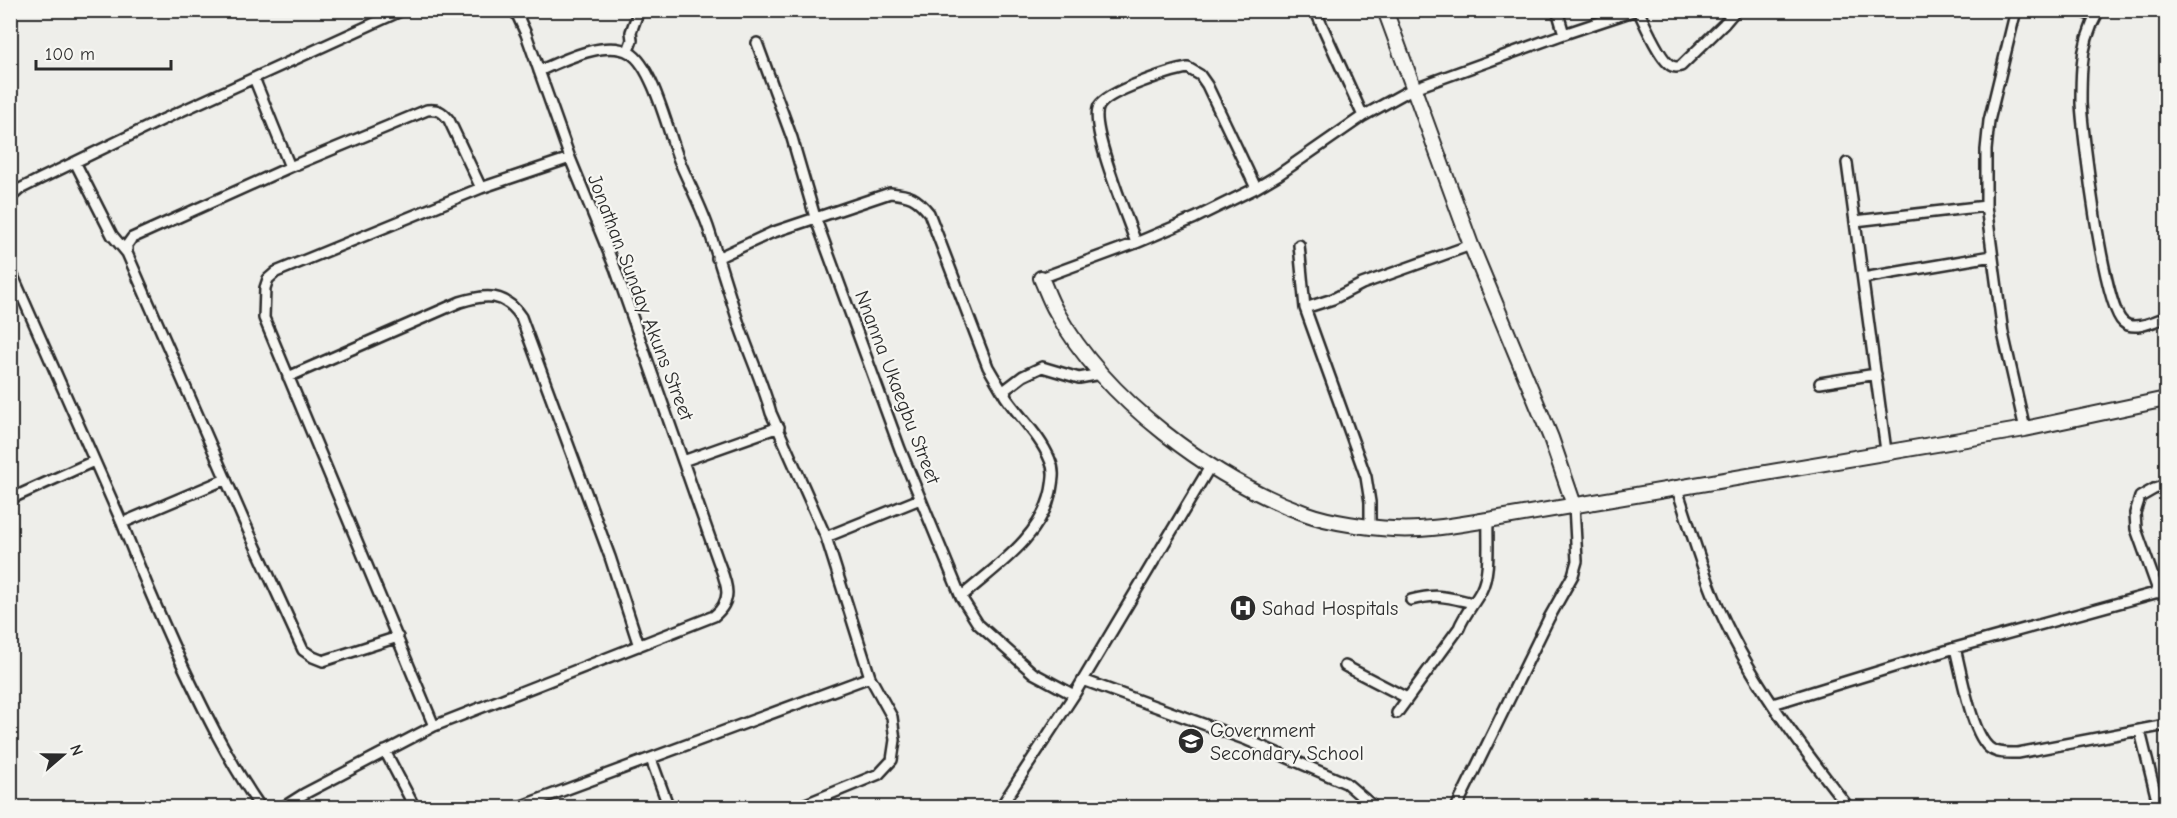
<svg xmlns="http://www.w3.org/2000/svg" width="2177" height="818" font-family="'Comic Neue',sans-serif">
<style>
.lines{fill:none;stroke-linecap:round;stroke-linejoin:round}
.street-casing{stroke:#2b2b2b;stroke-width:14}
.secondary-casing{stroke:#2b2b2b;stroke-width:18}
.street{stroke:#f6f6f2;stroke-width:9}
.secondary{stroke:#f6f6f2;stroke-width:14}
.labels{text-anchor:middle;stroke-width:4.5;stroke-linejoin:round;paint-order:stroke}
.street-label{font-size:20px;fill:#2b2b2b;stroke:#f6f6f2}
.poi-label{font-size:20px;fill:#2b2b2b;stroke:#f6f6f2;text-anchor:start}
</style>
<rect width="100%" height="100%" fill="#eeeeea"/>
<filter id="ink" filterUnits="userSpaceOnUse"><feTurbulence type="fractalNoise" baseFrequency=".0167" numOctaves="2"/><feDisplacementMap in="SourceGraphic" scale="12" xChannelSelector="R" yChannelSelector="G"/><feConvolveMatrix kernelMatrix="1 2 1 2 8 2 1 2 1" color-interpolation-filters="sRGB"/></filter>
<g filter="url(#ink)">
<g class="lines">
<defs>
<path id="street" d="M1315,10l48,106
M1557,10l7,24
M1638,10c6,12 23,52 34,56 4,2 5,1 9,0l43,-42 12,-14
M2016,10l-27,111 -3,29v56l17,127 22,96
M2078,10l17,7
M2099,10c-10,18 -16,37 -17,57 -1,12 -1,24 -1,36 2,33 22,202 42,219 11,10 32,-1 43,-5
M757,43l35,95 23,79 85,232 61,148 17,27 55,49 41,22
M628,51l4,-11 -1,-8 8,-22
M539,71c24,-11 67,-32 91,-18 23,13 39,82 49,107 9,22 21,44 29,67 11,33 21,67 32,100 10,29 23,57 31,86l55,124 44,140 22,40 3,23 -3,20 -13,14 -83,34
M254,78l36,89
M75,162l37,73 15,18
M1847,163l39,288
M10,198l10,-9 20,-10 124,-60 239,-109
M1855,221l131,-15
M1136,243c-8,-24 -48,-118 -37,-137 9,-15 71,-35 89,-38l12,7 7,10 49,103
M1299,245l6,63 61,169 4,25v25
M717,258l54,-25 119,-40c20,2 26,4 39,20l59,154 17,29
M10,269l112,254
M1041,278l95,-35 59,-25 61,-30 22,-13 85,-59 49,-27 152,-55 72,-24
M1863,278l129,-22
M1305,308l28,-9 29,-15 109,-39
M288,377l172,-75c25,-8 45,-10 61,15l89,240 29,89
M1820,383l56,-9
M683,461l96,-34
M226,479l-104,44c18,47 38,93 59,139 24,51 48,100 80,146
M1676,486c13,38 24,77 39,113 31,76 84,145 134,209
M10,499l84,-38
M826,537l94,-38
M2159,593l-23,-64 -1,-16 5,-16 14,-8 12,-4
M961,597c34,-30 80,-59 90,-106 2,-12 4,-20 -1,-31 -10,-25 -31,-43 -45,-64l1,-7 17,-13 19,-9 37,11 22,-4
M1411,600c27,-7 36,-3 62,3
M398,637l-75,24 -10,-4 -10,-7 -59,-129 -117,-268v-8l5,-7 158,-71 137,-57c11,-1 15,1 22,10l32,68 89,-30
M1955,648c6,23 17,89 36,101 8,5 18,4 27,4l148,-28
M1345,666l62,32
M1083,680l164,60 99,43 29,25
M1773,704l182,-56 211,-58
M1397,713l62,-85c5,-13 15,-24 22,-37 10,-19 6,-50 7,-71
M434,726l-170,-408 1,-30 3,-9 8,-7 205,-84
M2140,731l19,77
M385,751l30,57
M651,759l18,49
M282,808l22,-14 130,-68 280,-110c22,-18 11,-35 3,-58l-102,-290 -45,-110 -44,-124 -11,-24
M516,808l354,-131
M1000,808l74,-113 137,-230
M1456,808l93,-190 24,-43 4,-14 -3,-56"/>
<path id="secondary" d="M1385,10l86,235 80,193 23,67
M1041,278c5,11 9,23 15,33 49,89 157,169 251,203 21,8 64,14 86,15 32,2 63,-4 95,-9l537,-91 141,-30"/>
</defs>
<use href="#street" class="street-casing"/>
<use href="#secondary" class="secondary-casing"/>
<use href="#street" class="street"/>
<use href="#secondary" class="secondary"/>
</g>
</g>
<defs>
<symbol id="hospital-disc" viewBox="-11 -11 22 22"><circle r="9.5" fill="#2b2b2b" stroke="#f6f6f2"/><path d="M-5-5h3v3.5h4V-5h3V5h-3V1.5h-4V5h-3Z" fill="#fff"/></symbol>
<symbol id="school-disc" viewBox="-11 -11 22 22"><circle r="9.5" fill="#2b2b2b" stroke="#f6f6f2"/><path d="M0-5L7-2L0 1L-7-2ZM-4 1L0 2.5L4 1V4Q0 6-4 4Z" fill="#fff"/></symbol>
</defs>
<g fill-rule="evenodd">
<use href="#hospital-disc" x="1228" y="593" width="30" height="30"/>
<use href="#school-disc" x="1176" y="726" width="30" height="30"/>
</g>
<g class="labels">
<g class="street-label">
<text transform="translate(641 297) rotate(69)" y="7">Jonathan Sunday Akuns Street</text>
<text transform="translate(898 387) rotate(69)" y="7">Nnanna Ukaegbu Street</text>
</g>
<g class="poi-label">
<text x="1262" y="615">Sahad Hospitals</text>
<text x="1210" y="737">Government<tspan x="1210" dy="23">Secondary School</tspan></text>
</g>
</g>
<rect width="2177" height="818" fill="none" stroke="#f6f6f2" stroke-width="36"/>
<rect x="18" y="18" width="2141" height="782" fill="none" stroke="#2b2b2b" stroke-width="2" filter="url(#ink)"/>
<g transform="translate(63 755) rotate(70)" stroke="#f6f6f2" stroke-width="4.5" paint-order="stroke">
<path d="M0-4.5L10 22L0 15L-10 22Z" fill="#2b2b2b"/>
<text y="-9" font-size="16" font-weight="bold" text-anchor="middle" fill="#2b2b2b">N</text>
</g>
<path d="M36 60v9h135v-9" fill="none" stroke="#2b2b2b" stroke-width="3"/>
<text x="45" y="60" font-size="18" fill="#2b2b2b" stroke="#f6f6f2" stroke-width="4.5" paint-order="stroke">100 m</text>
</svg>
